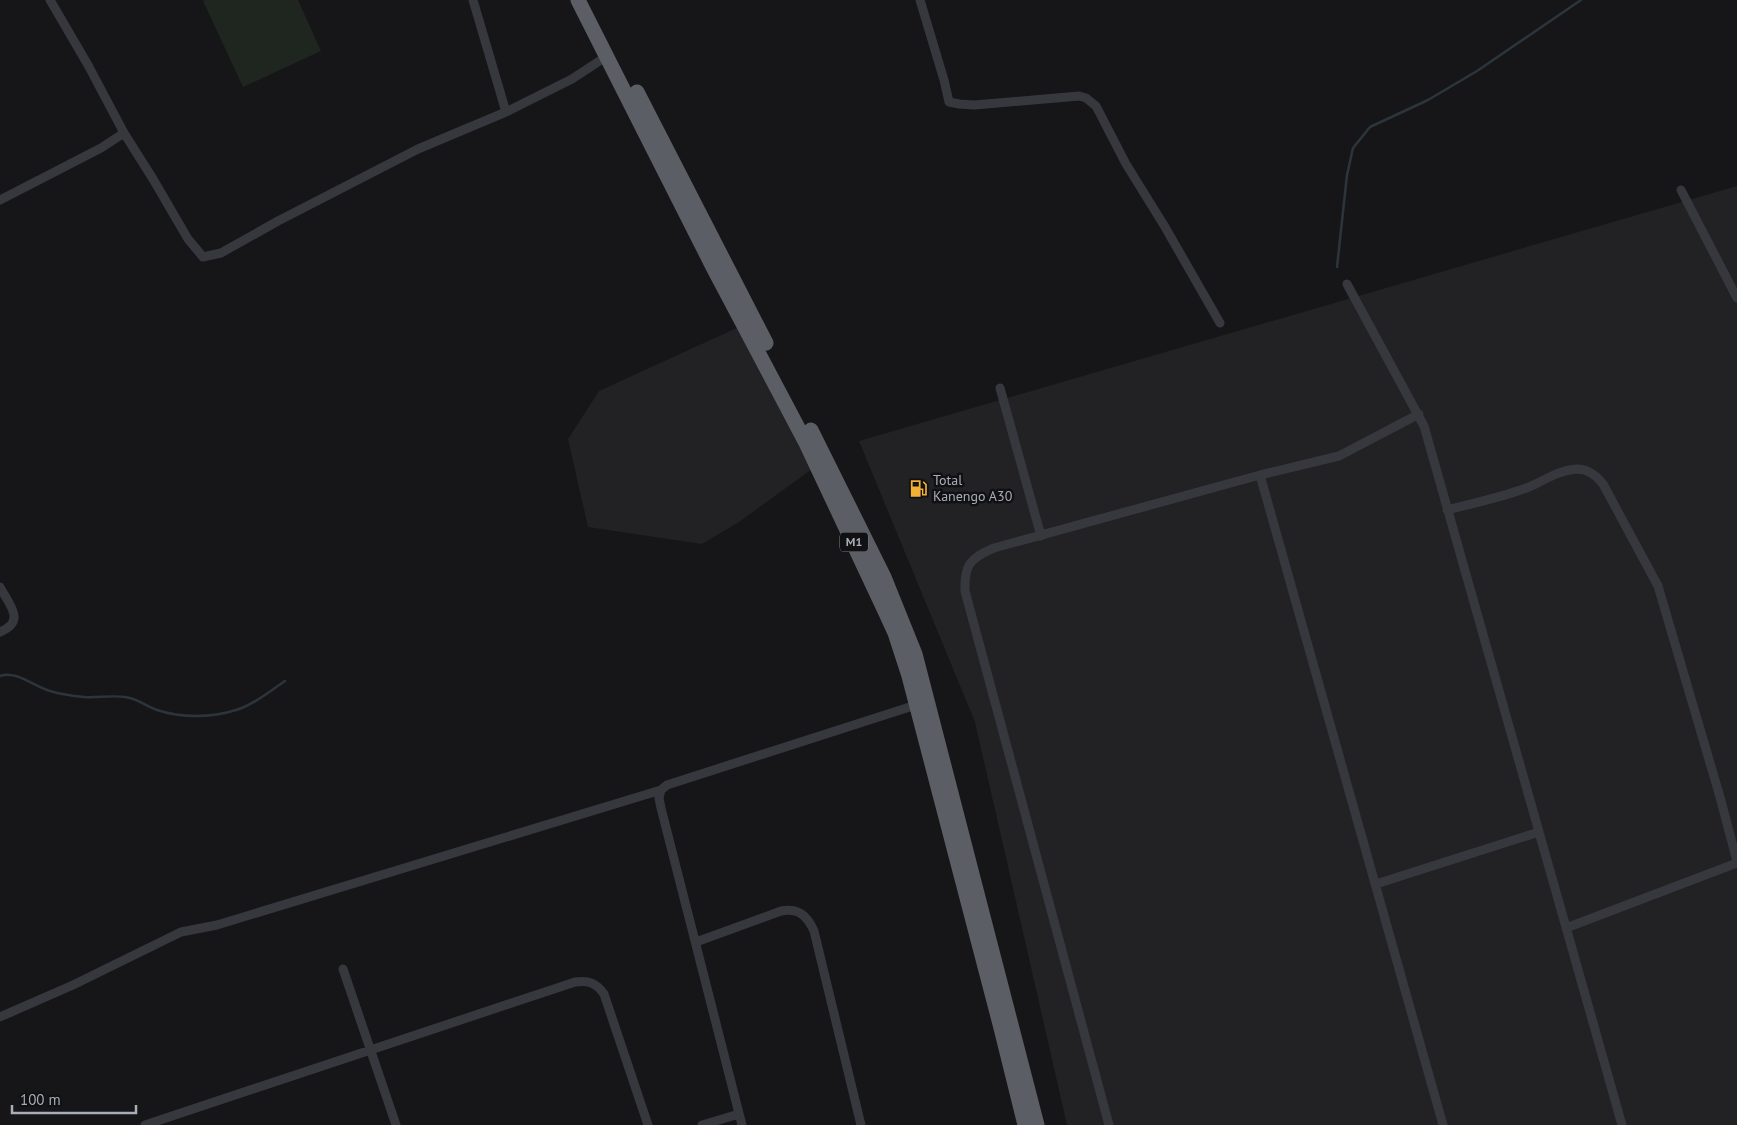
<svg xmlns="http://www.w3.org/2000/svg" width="1737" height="1125" font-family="'PT Sans',sans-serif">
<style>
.built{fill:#222225}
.green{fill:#1e261f}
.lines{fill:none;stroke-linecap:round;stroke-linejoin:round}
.stream{stroke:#2c353c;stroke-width:2.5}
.minor{stroke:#37383d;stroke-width:9}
.trunk{stroke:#5b5e65;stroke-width:15}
.labels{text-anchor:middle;stroke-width:5;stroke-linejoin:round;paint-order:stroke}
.shield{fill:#111113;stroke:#7b7e86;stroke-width:1}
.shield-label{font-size:12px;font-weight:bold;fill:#a8adb8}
.poi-label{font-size:14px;fill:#a8adb8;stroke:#111113;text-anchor:start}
</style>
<rect width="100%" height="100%" fill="#161618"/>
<path class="built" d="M1737,186v939h-670l-92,-403 -116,-281z
M741,326l74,141 -76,55 -37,22 -114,-17 -20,-88 31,-48z"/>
<path class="green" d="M205,0h93l23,51 -78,36 -40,-86z"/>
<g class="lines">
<path class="stream" d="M1337,267l10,-92 6,-27 17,-21 58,-27 49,-29 104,-71
M0,676c16,-6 35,11 50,15 10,3 23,5 34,6 14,1 27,-2 41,0 12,1 20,9 32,13 24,8 54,8 79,0 17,-5 34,-19 49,-29"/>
<path class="minor" d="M50,0l38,65 36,68 29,46 35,60 15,18 18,-4 57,-32 140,-72 88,-37 66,-33 35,-23
M473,0l33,112
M920,0l24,80 5,22 10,2 15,1 105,-9 7,2 10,8 30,58 39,63 55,96
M1681,190l56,108
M0,200l101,-52 23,-15
M1347,284l77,142 198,699
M1000,388l41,148
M1260,475l183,650
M1447,510c27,-7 56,-13 82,-23 16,-7 30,-17 48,-18 11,0 19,6 26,15l55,102 62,211 17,64
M0,587c10,19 26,34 0,45
M1376,884l163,-52
M1566,928l171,-65
M696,942l85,-31c17,-3 26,4 33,20l47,194
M343,969l53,156
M0,1017l73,-32 108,-53 36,-7 444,-135
M145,1125l430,-143c14,-2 21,1 29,12l44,131
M702,1125l37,-11
M742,1125l-81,-317 -2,-10 2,-8 6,-5 252,-81
M1109,1125l-144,-534c-1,-26 5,-33 29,-43l266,-73 79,-19 80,-42"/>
<path class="trunk" d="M578,0l135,267 93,176 79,168 10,22 14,43 92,352 24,97
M637,92l129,251
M811,430l73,147 31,77 122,471"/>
</g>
<defs>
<symbol id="fuel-bare" viewBox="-9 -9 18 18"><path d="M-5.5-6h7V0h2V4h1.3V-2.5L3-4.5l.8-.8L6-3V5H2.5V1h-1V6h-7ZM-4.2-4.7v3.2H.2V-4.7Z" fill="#f2b134" stroke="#111113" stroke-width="2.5" paint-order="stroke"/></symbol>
</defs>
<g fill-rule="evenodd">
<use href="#fuel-bare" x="906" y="476" width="25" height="25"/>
</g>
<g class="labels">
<rect class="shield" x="840" y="532.5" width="28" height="19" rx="4"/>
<g class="shield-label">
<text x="854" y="546">M1</text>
</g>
<g class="poi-label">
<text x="933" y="485">Total<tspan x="933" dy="16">Kanengo A30</tspan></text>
</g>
</g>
<path d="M12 1105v8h124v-8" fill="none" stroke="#a8adb8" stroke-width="2.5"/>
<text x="20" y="1105" font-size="15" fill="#a8adb8" stroke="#111113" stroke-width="4" paint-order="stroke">100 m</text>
</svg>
